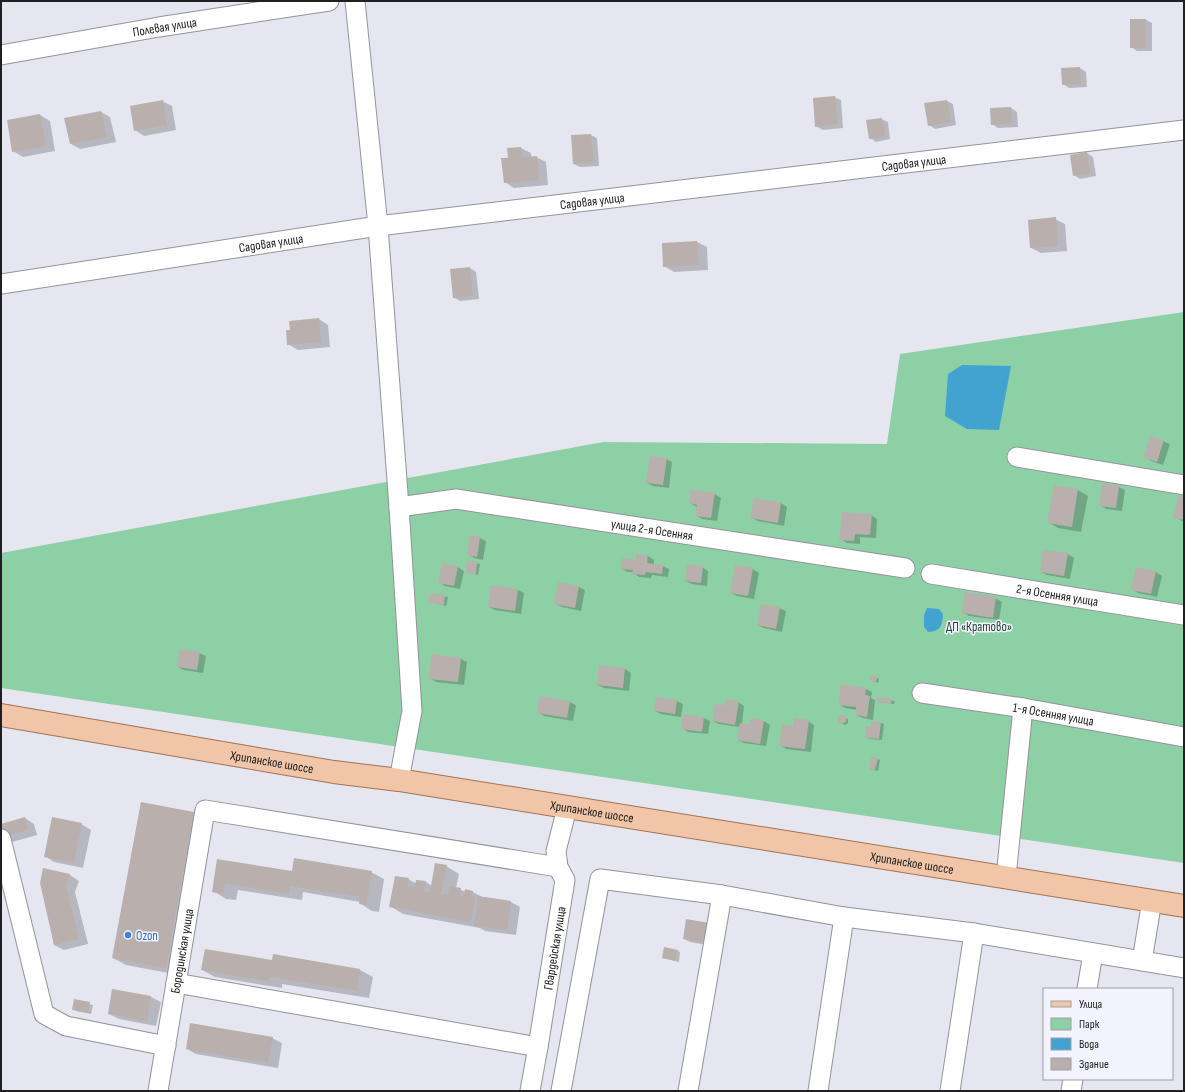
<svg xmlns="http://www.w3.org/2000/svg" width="1185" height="1092" font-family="'Sofia Sans Condensed',sans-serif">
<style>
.green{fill:#8ed0a5}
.water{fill:#42a3d0}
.shadow{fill:#0003}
.building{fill:#b9afac}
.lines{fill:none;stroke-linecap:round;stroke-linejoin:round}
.minor-casing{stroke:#93939c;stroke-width:21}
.major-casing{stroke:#a27253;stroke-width:24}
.minor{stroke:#fff;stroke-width:19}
.major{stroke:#f1c5a7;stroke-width:22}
.shop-dot{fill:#3f7fe0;stroke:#f2f3fc;stroke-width:1.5}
.labels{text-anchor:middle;stroke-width:3;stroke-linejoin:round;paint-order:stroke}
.street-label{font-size:13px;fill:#202023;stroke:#f2f3fc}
.park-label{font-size:13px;fill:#1c3f2a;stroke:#f2f3fc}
.shop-label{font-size:13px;fill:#366cbe;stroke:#f2f3fc;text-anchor:start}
</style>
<rect width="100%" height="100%" fill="#e5e6ef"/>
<path class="green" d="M1184,312v551l-1183,-175v-135l602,-111 284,2 13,-90z"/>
<path class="water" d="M962,365l49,1 -12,64 -32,-1 -22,-13 3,-42z
M927,608l12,1 4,5c-1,12 -2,17 -15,18l-4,-5v-12z"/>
<path class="shadow" d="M1146,20l6,3v28h-15l-6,-4z
M1080,68l6,4 1,15 -18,1 -6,-4z
M834,97l7,3 2,28 -20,2 -7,-4z
M162,101l10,5 4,24 -32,6 -9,-6z
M947,101l6,3 3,21 -21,4 -6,-4z
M1011,108l6,4 1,15 -20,1 -6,-4 -1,-15z
M101,112l9,5 6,25 -36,7 -9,-5z
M40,115l10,6 5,30 -32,6 -10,-6 -5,-30z
M881,119l7,3 2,17 -14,3 -6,-4z
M591,135l6,3 2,28 -19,1 -6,-3z
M521,148l10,5v4h5l10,5 2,23 -34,3 -9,-6 4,-23 -1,-10z
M1087,153l6,4 3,19 -16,3 -6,-4z
M1055,219l10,5 2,27 -26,2 -10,-5z
M697,242l10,5 1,23 -34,2 -10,-6 -1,-22z
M470,268l6,4 3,27 -19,2 -7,-4z
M319,319l9,6 2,22 -32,3 -10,-6z
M1163,441l7,3 -7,21 -12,-4 -6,-4z
M666,459l6,3 -3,26 -16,-2 -6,-3z
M1055,486l23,4 10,6 -7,36 -23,-4 -10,-6z
M1119,487l6,3 -3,21 -16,-2 -6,-4z
M692,491l23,3 6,4 -4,23 -15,-2 -6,-4 1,-8 -7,-4z
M1184,498v24l-10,-5z
M781,503l6,4 -3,19 -26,-5 -6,-3z
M871,515l6,4 -1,19 -16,-1v7l-13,-1 -6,-4z
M471,536l9,2 6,3 -3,19 -9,-2 -6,-4z
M1068,554l6,4 -4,21 -23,-4 -6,-3z
M637,555l11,1 6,4v5l9,1 6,3 -1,8 -16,-2 -1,3 -12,-1 -6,-5h-6l-6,-4 15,-7z
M468,562l12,2 -2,11 -11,-3z
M443,564l15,3 6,4 -4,18 -15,-3 -6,-4z
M702,567l6,4 -1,15 -15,-2 -6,-3z
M753,569l6,4 -5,26 -17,-3 -6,-3z
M1156,572l6,4 -5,21 -19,-4 -6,-4z
M579,587l6,3 -4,21 -19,-4 -6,-3z
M518,590l6,3 -3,21 -26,-4 -6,-3z
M431,594l17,3 -2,9 -16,-4z
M995,598l7,4 -3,18 -30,-4 -6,-4z
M779,608l7,3 -4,21 -18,-4 -6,-3z
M199,653l7,3 -3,17 -19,-3 -6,-3z
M461,659l6,3 -3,23 -28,-3 -6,-4z
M600,667l25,2 6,4 -2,18 -25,-3 -6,-3z
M876,677l3,2 -1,4 -7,-3z
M866,689l6,3 -1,6 4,2 -2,20 -10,-2 -7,-3 1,-5 -12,-2 -6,-4z
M877,698l15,2 3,2 -1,2 -14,-2 -3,-2z
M677,701l6,3 -2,13 -20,-3 -6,-3z
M570,702l6,3 -3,16 -29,-5 -6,-4z
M738,702l6,4 -2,18 9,1 13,-4 6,4 -4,21 -22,-3 -6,-3 2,-13 -21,-3 -6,-3 13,-14z
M684,715l20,3 6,3 -2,13 -20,-2 -6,-4z
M842,716l6,3v4l-3,2 -6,-3 -1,-4z
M808,721l6,4 -3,27 -25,-3 -6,-4 14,-18z
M881,723l3,1 -2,16 -13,-1 -3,-2 6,-9z
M878,759l2,1 -2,11 -8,-2z
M141,803l53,10 13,7 -28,155 -53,-10 -13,-7z
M25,818l9,6 3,11 -36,10v-20z
M81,824l10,6 -8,38 -29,-6 -9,-6z
M218,860l75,12h78l13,7 -5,33 -7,-1 -12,-8v-1l-57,-10 -1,8 -64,-10 -2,10 -10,-1 -13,-8z
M446,866l13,8 -3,14 10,4h7l9,5 29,5 9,5 -4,28 -31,-4 -5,-3 -77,-14 -13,-8 18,-27 9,5 9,-2 6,4z
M44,869l26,6 9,6 -4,11 13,52 -24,6 -10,-5z
M687,920l25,26 -22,-4 -6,-3z
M678,951l2,1 -1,10 -16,-4z
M273,961l87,9 13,7 -4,21 -87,-14v4l-67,-11 -13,-7z
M113,990l38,7 10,5 -5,24 -37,-7 -10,-5z
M75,1000l18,5 -2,9 -15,-3z
M272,1038l10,5 -4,25 -82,-14 -9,-5z"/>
<path class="building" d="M1130,19h16v29h-16z
M1080,67l1,17 -19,1 -1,-17z
M835,96l3,28 -23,3 -2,-29z
M163,100l4,25 -33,6 -4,-25z
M947,100l4,22 -23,4 -4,-23z
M1011,107l1,17 -21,1 -1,-17z
M101,111l6,26 -37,7 -6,-26z
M40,114l6,32 -34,6 -5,-32z
M882,118l3,18 -16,3 -3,-19z
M591,134l3,28 -21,2 -2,-29z
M521,147l1,10 15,-1 2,24 -35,3 -3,-25h7l-1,-10z
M1087,152l3,21 -17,3 -3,-21z
M1056,217l2,29 -28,2 -2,-28z
M697,241l2,24 -36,2 -1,-24z
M470,267l3,29 -20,2 -3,-29z
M319,318l2,24 -34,3 -1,-15h4l-1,-9z
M1150,436l14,4 -7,22 -14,-4z
M650,456l17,2 -4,27 -17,-2z
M1102,483l17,3 -3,22 -17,-2z
M1054,485l24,4 -6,38 -25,-4z
M691,489l24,4 -4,25 -16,-2 2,-11 -8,-2z
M1178,496l6,1v23l-11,-2z
M754,498l27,4 -3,21 -28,-5z
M842,512l30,2 -2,21 -15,-1 -1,7 -15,-1z
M470,535l10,2 -3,20 -10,-2z
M1043,550l25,3 -4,23 -24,-4z
M636,554l12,1 -1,8 16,2 -1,9 -16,-2 -1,3 -13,-1 1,-4 -13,-1 2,-11 14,2z
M467,560l10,2 -1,12 -10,-1z
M442,563l16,3 -4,20 -16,-3z
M687,564l16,2 -2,17 -16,-2z
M735,565l18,3 -5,28 -18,-3z
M1136,567l20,4 -5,23 -20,-4z
M558,582l21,4 -4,22 -21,-4z
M491,585l27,4 -3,22 -27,-4z
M965,592l31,5 -3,21 -31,-5z
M430,593l15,2 -1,10 -16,-2z
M761,604l19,3 -4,22 -19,-4z
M180,649l20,3 -3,18 -20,-3z
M432,654l29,4 -3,24 -30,-3z
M599,665l26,3 -2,20 -26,-3z
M871,675l6,1 -1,6 -6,-1z
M841,684l25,4 -1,7 5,1 -3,21 -12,-2 1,-8 -18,-2z
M540,696l30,5 -3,17 -30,-5z
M656,697l21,3 -2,14 -21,-3z
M876,697l16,2 -1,5 -15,-3z
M726,699l13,2 -4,24 -23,-4 3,-17 10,1z
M683,714l21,3 -2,15 -21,-3z
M837.5 719a4.5 4.5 0 1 1 9 0a4.5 4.5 0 1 1-9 0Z
M751,718l13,2 -4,24 -23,-4 3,-17 10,1z
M794,718l15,2 -4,29 -26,-3 3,-22 11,2z
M871,721l10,1 -2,17 -14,-1 1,-12 5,1z
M871,757l7,1 -3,12 -6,-1z
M141,802l53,10 -28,156 -54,-10z
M25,817l3,13 -27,7v-13z
M52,817l30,6 -8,40 -30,-6z
M294,858l78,13 -6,34 -7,-1 1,-7 -70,-11 -1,8 -64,-11 -2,11 -11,-2 5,-33 75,12z
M435,863l12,2 -6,29 7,1 2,-9 11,2 -1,8h4l1,-7 8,2 -1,5 4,1 -5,25 -82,-15 6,-31 14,2 -2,8 8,1 1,-7 10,1 -2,10 6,1z
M43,868l27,6 -4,12 13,53 -25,6 -14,-62z
M478,896l33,5 -4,29 -33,-4z
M686,919l23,4 -3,20 -23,-4z
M664,947l14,3 -2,11 -14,-3z
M205,949l67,11 1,-6 87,15 -3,22 -87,-14 -1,4 -68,-11z
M112,989l39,7 -4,25 -39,-7z
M74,999l16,3 -2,11 -16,-3z
M190,1023l83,14 -5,26 -82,-14z"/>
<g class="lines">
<defs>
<g id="minor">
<path d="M355,1l23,225 21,281 13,204 -13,69"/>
<path id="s1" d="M1,55l158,-28 170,-26"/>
<path id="s2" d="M1,284l377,-58 806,-96"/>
<path d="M1017,457l167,28"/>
<path id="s3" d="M399,507l57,-8 449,69"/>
<path id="s4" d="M931,574l253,41"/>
<path id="s5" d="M922,693l101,15 161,29"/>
<path d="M1,839l43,175 22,12 100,20"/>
<path d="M1006,877l17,-169"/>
<path d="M1142,961l10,-61"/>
<path d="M176,983l362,64"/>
<path d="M1087,989l6,-36"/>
<path id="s6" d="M158,1091l47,-281 353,57"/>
<path id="s7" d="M530,1091l8,-44 27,-167 -7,-13 -2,-16 11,-43"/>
<path d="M561,1091l39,-212 122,16 122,22 130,16 210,35"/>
<path d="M688,1091l34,-196"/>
<path d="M818,1091l26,-174"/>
<path d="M950,1091l24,-158"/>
<path d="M1071,1091l2,-12"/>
</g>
<g id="major">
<path id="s8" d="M1,715l333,57 65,8 785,126"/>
</g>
</defs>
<use href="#minor" class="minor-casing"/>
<use href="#major" class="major-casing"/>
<use href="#minor" class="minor"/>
<use href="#major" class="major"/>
</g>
<circle class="shop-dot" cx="128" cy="935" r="4"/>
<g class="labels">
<g class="street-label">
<text dy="5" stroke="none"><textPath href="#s1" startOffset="166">Полевая улица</textPath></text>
<text dy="5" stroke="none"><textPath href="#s2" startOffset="921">Садовая улица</textPath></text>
<text dy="5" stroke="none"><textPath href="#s2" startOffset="597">Садовая улица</textPath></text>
<text dy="5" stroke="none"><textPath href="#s2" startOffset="273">Садовая улица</textPath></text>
<text dy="5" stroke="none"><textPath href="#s3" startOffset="256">улица 2-я Осенняя</textPath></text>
<text dy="5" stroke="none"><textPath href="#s4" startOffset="128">2-я Осенняя улица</textPath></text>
<text dy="5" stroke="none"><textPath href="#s5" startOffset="133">1-я Осенняя улица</textPath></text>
<text dy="5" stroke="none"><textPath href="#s8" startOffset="275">Хрипанское шоссе</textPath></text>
<text dy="5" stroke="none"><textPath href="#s8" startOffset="599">Хрипанское шоссе</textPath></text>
<text dy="5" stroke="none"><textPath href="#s8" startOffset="923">Хрипанское шоссе</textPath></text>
<text dy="5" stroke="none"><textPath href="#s7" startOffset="145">Гвардейская улица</textPath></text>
<text dy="5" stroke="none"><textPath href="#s6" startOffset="142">Бородинская улица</textPath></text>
</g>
<g class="park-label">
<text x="979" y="631">ДП «Кратово»</text>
</g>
<g class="shop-label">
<text x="136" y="940">Ozon</text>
</g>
</g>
<rect width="1185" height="1092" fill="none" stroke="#202023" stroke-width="4"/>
<rect x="1043" y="988" width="130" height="92" fill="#f2f3fc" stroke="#9e9fa5"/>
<rect x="1051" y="1001" width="20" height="6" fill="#f1c5a7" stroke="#9e9fa5"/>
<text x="1079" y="1008" font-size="12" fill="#202023">Улица</text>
<rect x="1051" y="1018" width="20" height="12" fill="#8ed0a5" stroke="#9e9fa5"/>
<text x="1079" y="1028" font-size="12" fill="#202023">Парк</text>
<rect x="1051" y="1038" width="20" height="12" fill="#42a3d0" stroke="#9e9fa5"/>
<text x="1079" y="1048" font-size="12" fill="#202023">Вода</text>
<rect x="1051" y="1058" width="20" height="12" fill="#b9afac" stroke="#9e9fa5"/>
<text x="1079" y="1068" font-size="12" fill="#202023">Здание</text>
</svg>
